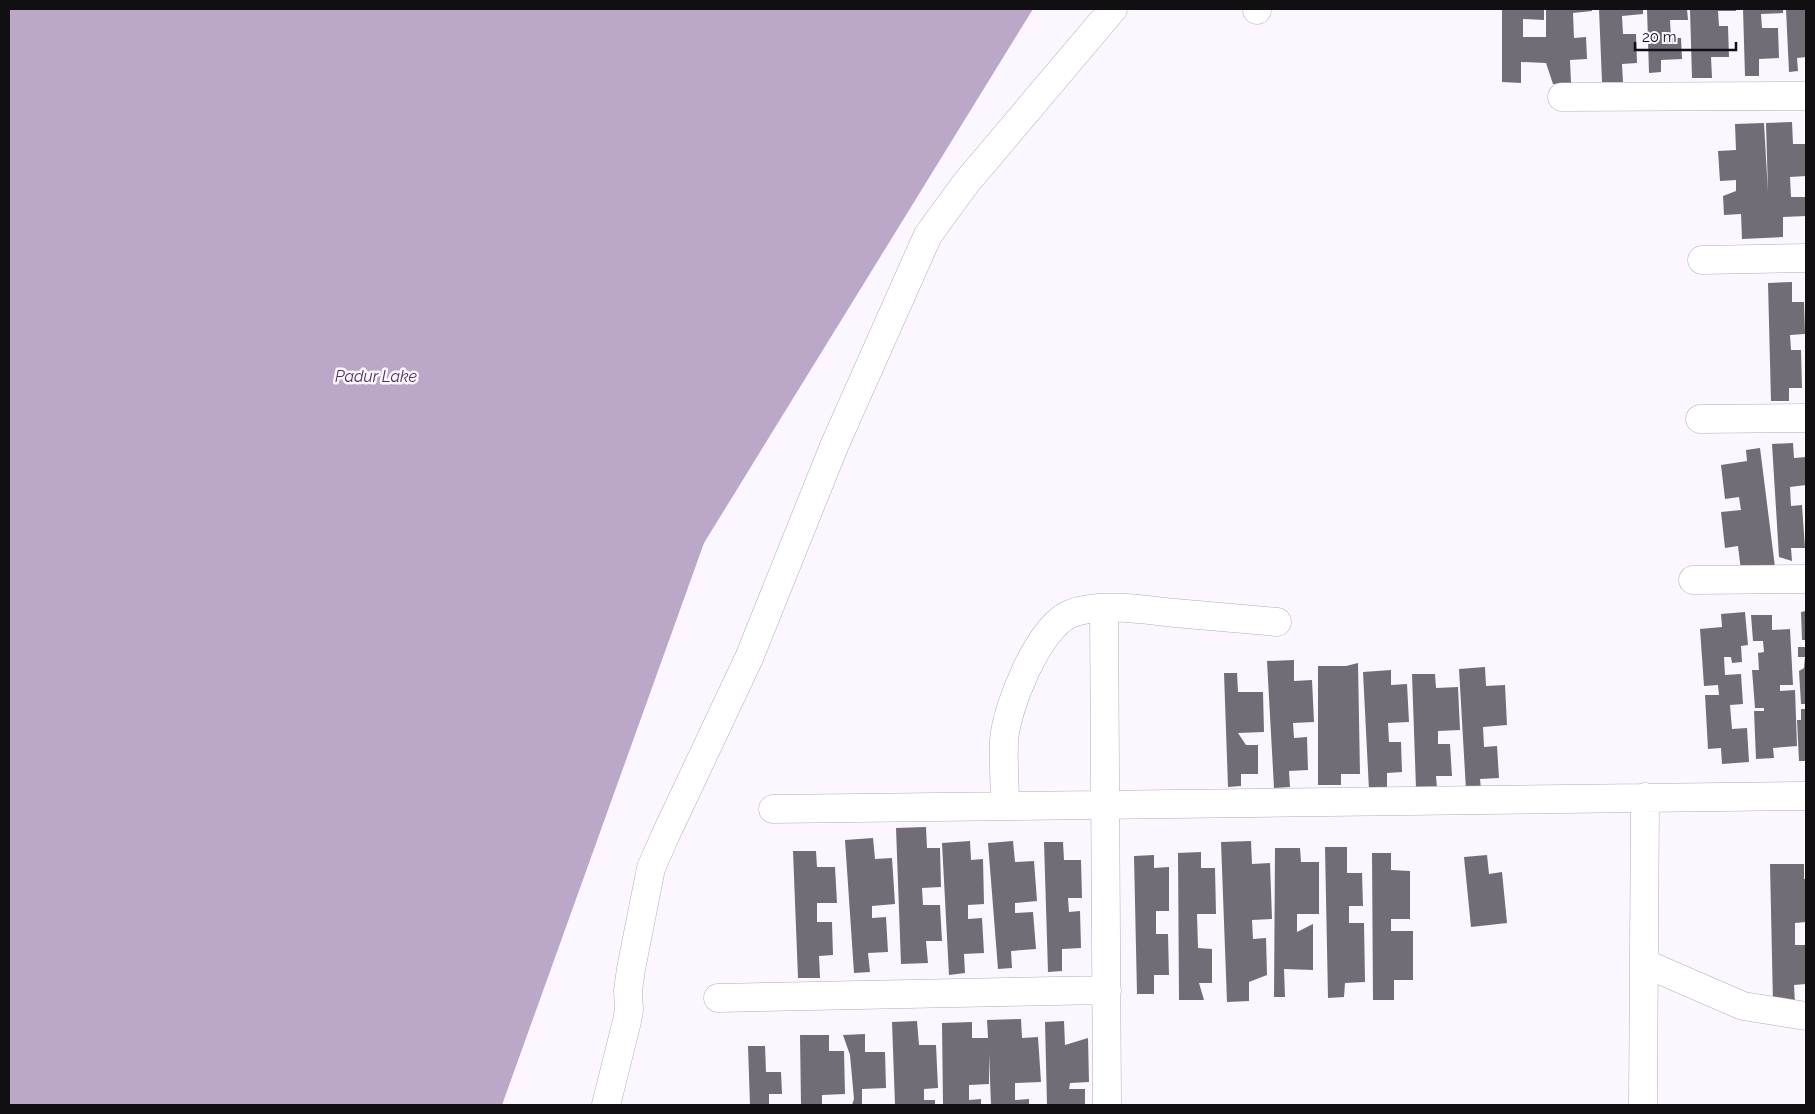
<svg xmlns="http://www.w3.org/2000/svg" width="1815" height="1114" font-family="Raleway,sans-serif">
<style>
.water{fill:#bba7c7}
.building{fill:#726c76}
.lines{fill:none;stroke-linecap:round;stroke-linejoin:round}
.minor-casing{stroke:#b3acb7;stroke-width:29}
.minor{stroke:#fff;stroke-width:28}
.labels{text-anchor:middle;stroke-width:5;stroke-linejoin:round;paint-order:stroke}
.water-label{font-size:16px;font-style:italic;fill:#4d305d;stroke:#fbf6ff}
</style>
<rect width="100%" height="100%" fill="#fbf6ff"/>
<path class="water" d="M9,9h1024l-329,534 -202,562h-493z"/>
<path class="building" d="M1502,9h42v11l-21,-1v18h23v-28h46v2l-19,2 1,25 12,-1 1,22 -17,1 1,23 -18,1 -7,-21 -25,-1v21l-19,-1z
M1599,9h44v5l-21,2 1,18h13l1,29 -15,1 1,18h-21z
M1647,9h40l1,11h-18l1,18h10l1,21 -21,1v12l-12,1z
M1690,9h46v2h-18l1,15h9l1,31h-18l1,21h-20z
M1743,9h40v4l-22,1 1,14h16l1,30 -20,1v17h-14z
M1786,9h20v48l-9,1 1,13 -9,1z
M1792,122l1,22h13v32l-16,1 1,20h15v19l-23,1v20l-41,2 -1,-25 -17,1 -1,-19 13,-5v-11l-16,1 -2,-30 18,-1 -1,-26 29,-1 4,70 -2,-70z
M1792,282v20h12l1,32 -15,1 1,15h10l1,38h-13v13h-18l-3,-118z
M1793,443l1,15 12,-1v28l-16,2 1,19 11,-1 3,43h-14l1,13 -13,-4 -7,-113z
M1760,448l15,119 -34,4 -3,-25 -13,2 -4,-36 20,-2 -2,-13 -14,2 -4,-34 26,-4 -1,-11z
M1806,611v29h-4l-1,-28z
M1745,612l3,33 -7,1 1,16 -10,1 -1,-6h-7l1,18 16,-1 2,30 -13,1 2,24 15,-1 2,34 -27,2 -1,-16 -13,1 -3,-54h14l-1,-10 -14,1 -4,-57 22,-2 -1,-13z
M1751,615h21v15l18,-1 3,56h-13v6l15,-1 2,56 -24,2 1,10 -18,1 -2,-48h10v-3h-9l-3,-38h7l-1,-17 6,-1 -1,-11h-10z
M1798,647h8v57h-5l-2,-33 5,-3 1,-11h-7z
M1294,660v21l18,-1 2,42 -21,1 1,15 13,-1 1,33 -19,1 1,16 -16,1 -7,-127z
M1358,663l2,111h-19v11h-23v-119h28z
M1485,667l1,19 19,-1 2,40 -24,2 1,20 13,-1 2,32 -19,1 1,10 -15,1 -7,-121z
M1391,670v15l16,-1 2,38 -21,1 1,19h12l1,30 -15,1v16l-18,1 -6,-118z
M1224,673h13l1,19h25l1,40 -26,1 8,12h12v29h-17v12l-13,1z
M1412,674h23l1,14 22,-1 2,43 -22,1v13h12l2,32h-16l1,12h-21z
M1801,709h5v52h-7l-2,-41h4z
M926,827l1,21h13l1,39 -19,1 1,17h17l2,36h-16l2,22 -27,1 -5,-136z
M873,838l2,21 17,-1 3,46 -23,2v12l14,-1 2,35 -20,1 2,19 -16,1 -9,-133z
M970,841l1,19 12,-1 1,45 -16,1v14l14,-1 2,35 -20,1 1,19 -16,2 -7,-132z
M1013,841l2,21 19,-1 3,40 -22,2v10l18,-1 3,37 -25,2 1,17 -14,1 -10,-126z
M1251,841l1,23 18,-1 2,56 -20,1 1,19 13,-1 1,37 -18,7v19l-22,1 -6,-160z
M1044,842h19l1,18h17l1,38h-14l1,14 11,-1 1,37 -19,1v22l-14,1z
M1325,847h22v26h15l1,33h-14v17h15l1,59 -20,1 -1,14 -16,1z
M1275,848h25l1,14h18v52h-22v18l16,-8v46l-29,-1 1,28h-11z
M793,851h23l1,16h18l2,36h-20v19h15l1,33 -14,1 1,22h-22z
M1201,852v16h14l1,46h-19l1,34 14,1v34h-13l5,17h-25l-1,-147z
M1372,853h19v17l19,1v48h-19v12h22v49h-19v20h-21z
M1154,855v13l15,-1v44h-13v23h12l1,41h-15v19h-17l-3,-138z
M1487,855l2,19 13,-2 5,51 -36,4 -7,-70z
M1770,864h34v15h2v43l-11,1v22h11v39l-12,1 1,19h-22z
M1021,1019l1,19 16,-1 3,45 -26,1v17l14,-1v6h-38l-2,-52v31l-20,1v15l12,-1v6h-38l-1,-82 30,-1v16h16l-1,-18z
M917,1021l2,24h17l2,43 -14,1v11h11v5h-40l-3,-83z
M1064,1021l1,24 23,-7 1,44 -19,1 -1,6h16v16h-38l-2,-83z
M865,1034v18h20l1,36 -24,1v16h-10l2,-6 -4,-44 -7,-20z
M800,1035h29v16h15l1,43 -23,1v10h-21z
M748,1046h17l1,26h15l1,22h-13v11h-19z"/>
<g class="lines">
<defs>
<path id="minor" d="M1257,10v-1
M1562,97l244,-1
M1702,260l104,-2
M1700,419l106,-1
M1693,580l113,-1
M1104,608l3,497
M1005,806c0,-21 -2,-43 -1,-65 2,-33 34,-113 66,-127 29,-12 74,-4 105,-1 34,3 68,6 102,9
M773,809l1033,-13
M1644,963l99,43 63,10
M718,998l389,-8
M606,1105l21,-84 2,-11 -1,-20 3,-21 20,-101 15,-34 83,-176 86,-214 93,-209 38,-52 147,-174
M1643,1105l2,-308"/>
</defs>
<use href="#minor" class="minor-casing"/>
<use href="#minor" class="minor"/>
</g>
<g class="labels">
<g class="water-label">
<text x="376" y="382">Padur Lake</text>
</g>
</g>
<rect width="1815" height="1114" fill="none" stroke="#110f12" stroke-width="20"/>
<path d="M1635 42v8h101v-8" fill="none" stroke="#110f12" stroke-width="2.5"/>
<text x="1642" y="42" font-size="15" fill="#110f12" stroke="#fbf6ff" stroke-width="4" paint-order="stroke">20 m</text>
</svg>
